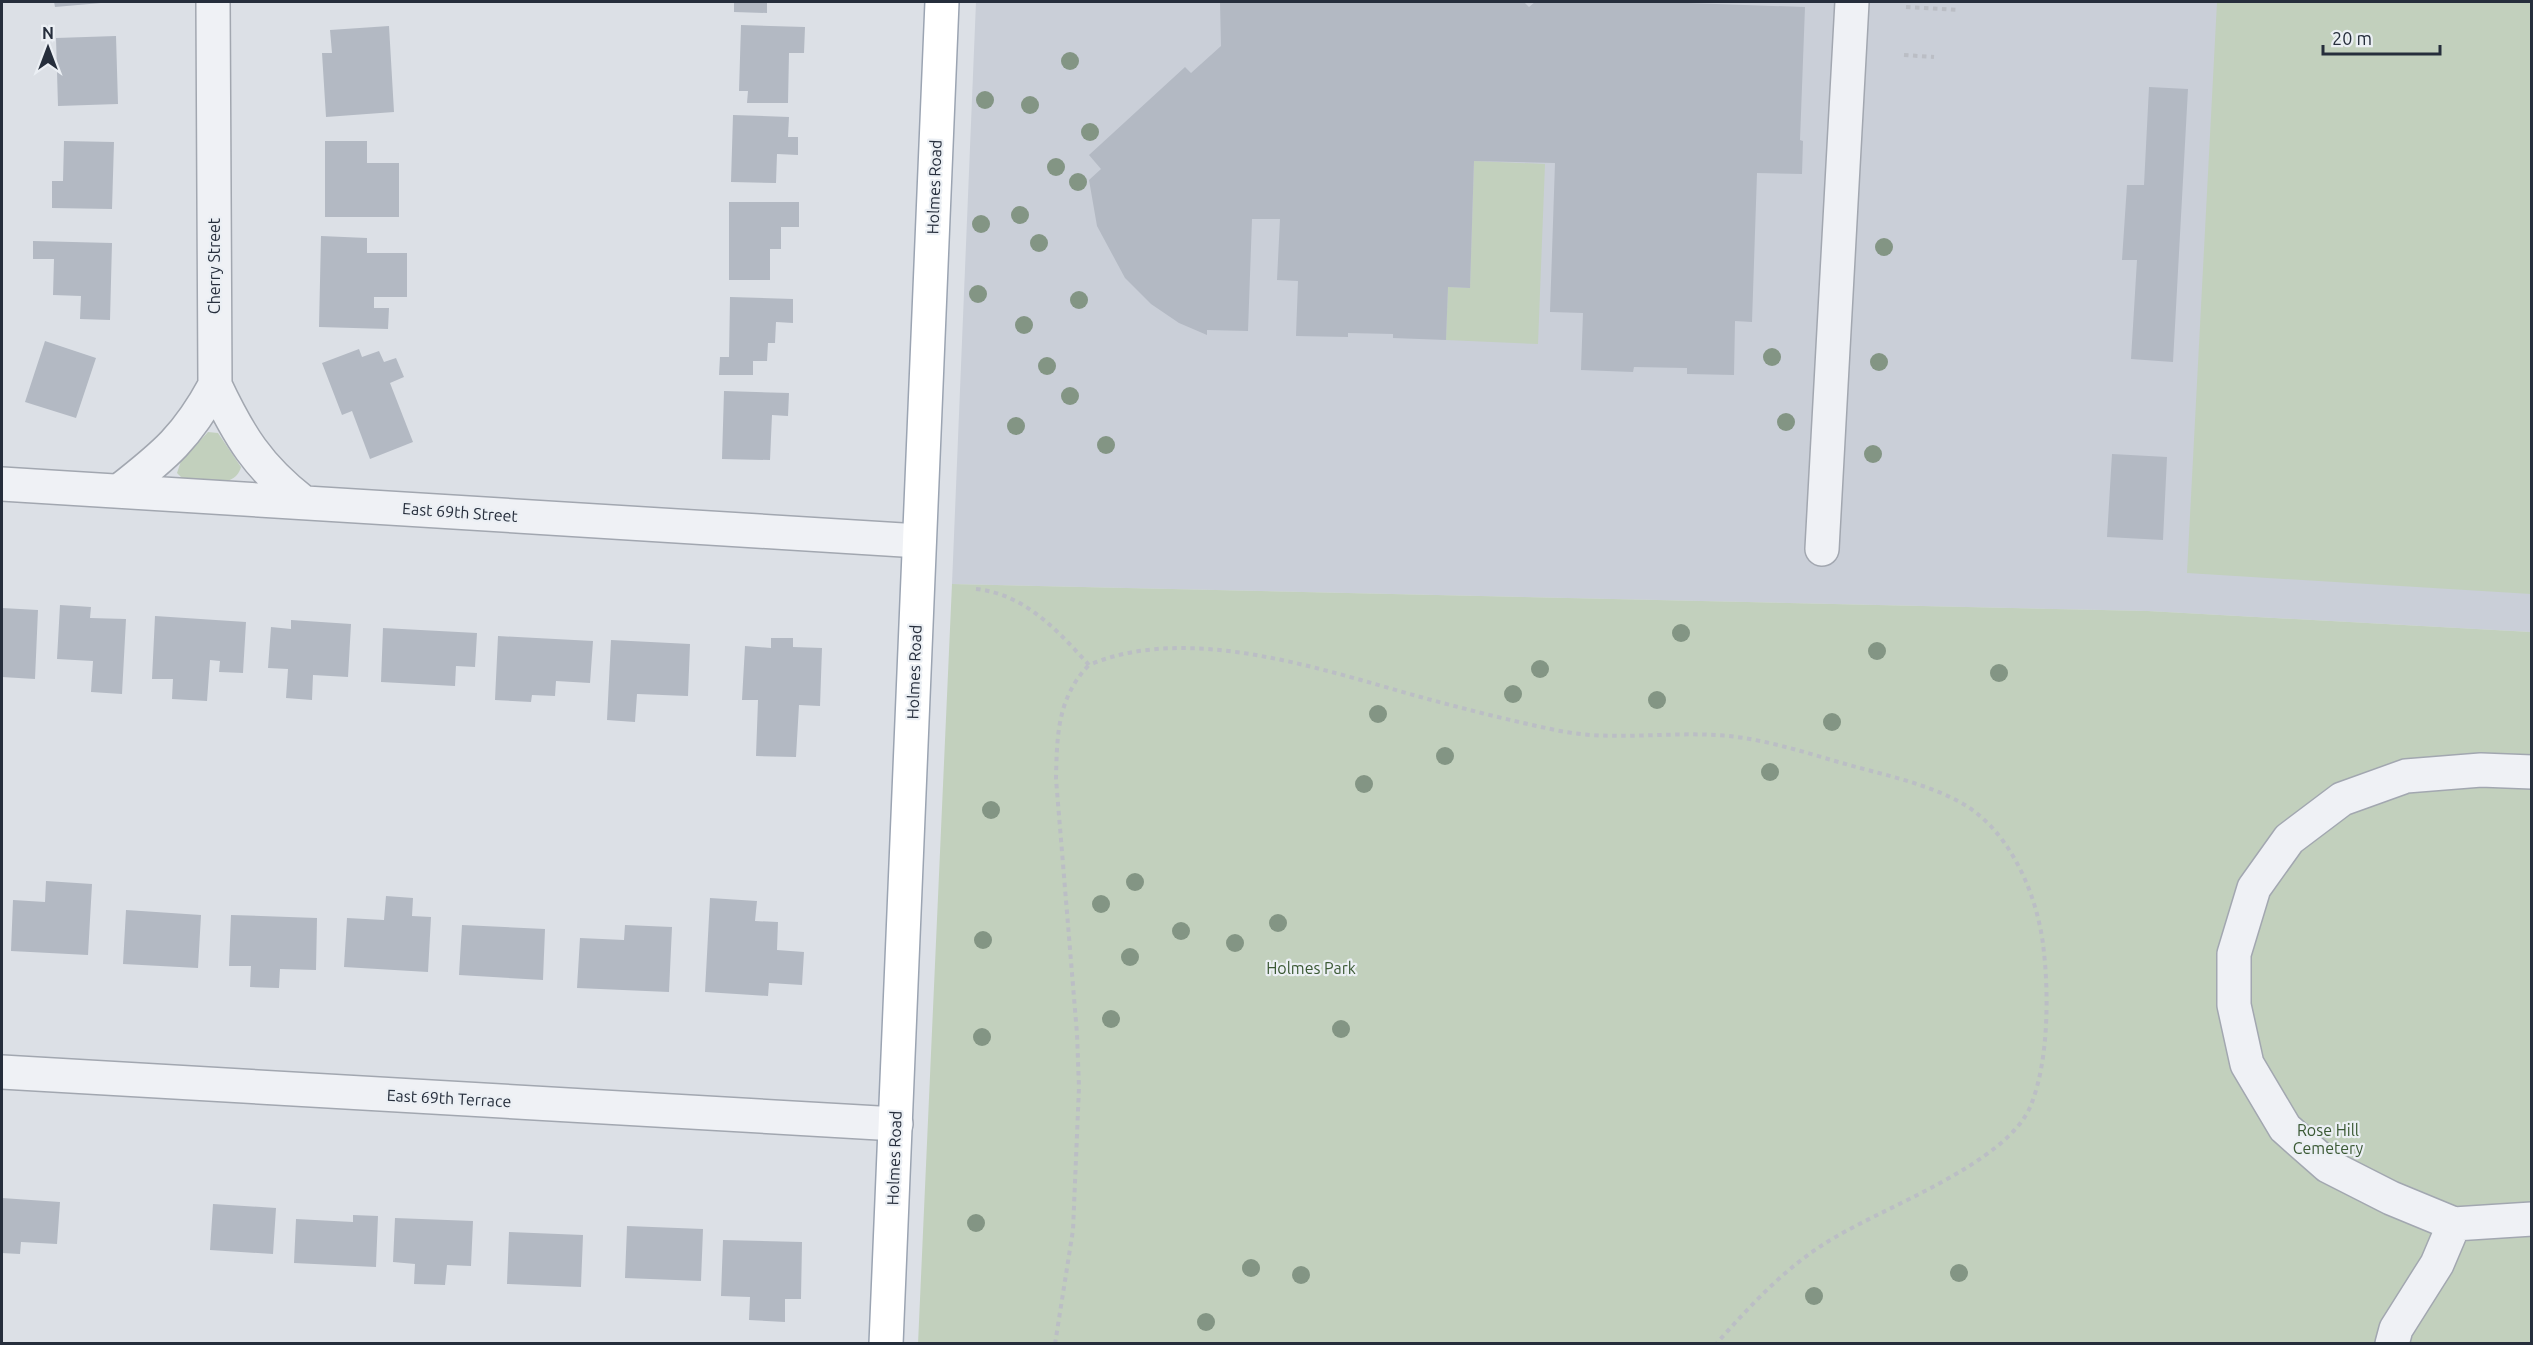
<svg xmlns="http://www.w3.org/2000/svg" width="2533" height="1345" font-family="Ubuntu,sans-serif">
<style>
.built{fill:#cacfd8}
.green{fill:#c2d0bd}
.building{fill:#b3b9c3}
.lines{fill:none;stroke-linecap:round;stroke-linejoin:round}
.minor-casing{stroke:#a2a7b0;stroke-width:36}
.major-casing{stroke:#9ba4b2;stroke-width:36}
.path{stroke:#bbbec5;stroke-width:4;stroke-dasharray:4.5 4.5;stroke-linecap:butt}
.minor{stroke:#eff1f5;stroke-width:33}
.major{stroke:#fff;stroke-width:33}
.tree{fill:#839584}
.labels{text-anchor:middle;stroke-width:4.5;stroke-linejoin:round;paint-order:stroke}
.street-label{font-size:16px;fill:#262e3c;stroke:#ebeff4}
.park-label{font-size:16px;fill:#3a5833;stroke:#ebeff4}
</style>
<rect width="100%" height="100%" fill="#dce0e6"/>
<path class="built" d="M976,2h1555v630l-383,-21 -1196,-27z"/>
<path class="green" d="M2217,2h314v592l-344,-21z
M1474,161l71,3 -7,180 -92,-4 2,-53 22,1z
M208,432l10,1 23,34c-6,22 -36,15 -55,15l-9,-9 4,-12z
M952,584l1196,27 383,21v711l-1613,1z"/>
<path class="building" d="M54,2h47v1l-46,4z
M734,2h33v11l-33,-1z
M1220,2h304l5,5 6,-5h124l146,5 -5,133 3,1 -1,33 -45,-1 -5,149 -17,-1 -1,54 -47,-1v-6l-53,-1 -1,5 -52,-2 2,-57 -33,-1 5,-149 -81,-2 -4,127 -22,-1 -2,53 -53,-2v-4l-45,-1v4l-52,-1 2,-55 -21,-1 3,-61h-28l-4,112 -41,-1v5l-28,-12 -28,-19 -26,-26 -28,-52 -8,-46 12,-11 -12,-14 96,-88 6,6 30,-27z
M741,25l64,2 -1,26h-15l-1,50h-41l1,-12h-9z
M389,26l5,86 -68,5 -4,-64h10l-2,-23z
M116,36l2,68 -60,2 -2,-68z
M2149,87l39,2 -15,273 -42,-3 6,-99h-15l5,-75h17z
M733,115l56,2 -1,20h10v18l-21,-1 -1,29 -45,-1z
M64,141l50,1 -2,67 -60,-1v-27h11z
M325,141h42v22h32v54h-74z
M729,202h70v25h-18v22h-11v31h-41z
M321,236l46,2v15h40v44h-33v11h15l-1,21 -69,-2z
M33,241l79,2 -2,77 -30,-1 1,-23 -28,-1 1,-36h-21z
M730,297l63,2v24l-17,-1 -1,21h-7l-1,18h-14v14h-34l1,-18h9z
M45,341l51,17 -20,60 -51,-16z
M359,349l3,8 17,-6 5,11 12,-4 8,19 -14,6 23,59 -43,17 -18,-48 -10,4 -20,-52z
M724,391l65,2 -1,23 -16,-1 -2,45 -48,-1z
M2112,454l55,3 -4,83 -56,-3z
M60,605l31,2 -1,11 36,1 -4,75 -31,-2 2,-31 -36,-2z
M2,608l36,2 -3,69 -33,-2z
M155,616l91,6 -3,51 -24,-1 1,-11 -10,-1 -3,41 -35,-2 1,-20h-21z
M291,620l60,4 -3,53 -35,-2 -1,25 -26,-2 2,-29 -20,-1 3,-41 20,2z
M383,628l94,5 -2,34 -19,-1 -1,20 -74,-4z
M498,636l95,5 -3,42 -34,-2 -1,15 -23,-1 -1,7 -36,-2z
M771,638h22v9l29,1 -2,58 -21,-1 -3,52 -40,-1 2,-56h-16l3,-54 26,2z
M611,640l79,4 -2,52 -51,-2 -2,28 -28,-2z
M46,881l46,3 -4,71 -77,-4 2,-51 32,2z
M386,896l27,2 -1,18 19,1 -3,55 -84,-5 3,-49 37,2z
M710,898l47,3 -2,20 23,1 -1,28 27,2 -2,33 -33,-2 -1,13 -63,-4z
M126,910l75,5 -3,53 -75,-4z
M231,915l86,3 -1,52 -36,-1 -1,19 -29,-1 1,-21h-22z
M462,925l83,4 -2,51 -84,-5z
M625,925l47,2 -3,65 -92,-4 3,-50 44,2z
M2,1198l58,4 -3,42 -36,-2 -1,12 -18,-1z
M213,1204l63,4 -3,46 -63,-4z
M353,1215l25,1 -2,51 -82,-4 2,-44 57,3z
M395,1218l78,3 -2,45 -24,-1 -2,20 -31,-1 1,-20 -22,-2z
M627,1226l76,3 -2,52 -76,-3z
M509,1232l74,3 -2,52 -74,-3z
M723,1240l79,2 -1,57h-16v23l-36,-2 1,-23 -29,-1z"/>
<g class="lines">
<defs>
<path id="minor" d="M215,385c24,51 43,82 88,117
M2,484l917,57
M119,491c46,-36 68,-54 96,-106l-2,-383
M1822,549l30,-547
M2532,772l-51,-2 -75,6 -64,23 -53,40 -35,49 -20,66v51l13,59 38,64 43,38 63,32 63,26 78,-5
M2,1072l894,52
M2392,1344l4,-15 41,-65 17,-40"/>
<path id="major" d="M886,1344l56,-1342"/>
</defs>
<use href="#minor" class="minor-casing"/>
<use href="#major" class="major-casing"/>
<path class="path" d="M1906,7l53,3
M1904,55l30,2
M976,589c49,5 82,42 113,76 98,-42 231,4 328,31 47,13 95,25 143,35 51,10 103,1 155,4 43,2 85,16 127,28 38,11 80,19 116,38 50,26 78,90 85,143 6,47 6,116 -12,161 -24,60 -152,103 -207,139 -41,26 -75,63 -108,100
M1055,1344l18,-114 6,-143 -2,-53 -21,-255c1,-43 1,-81 33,-114"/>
<use href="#minor" class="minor"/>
<use href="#major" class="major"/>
</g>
<g class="tree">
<circle cx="1070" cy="61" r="9"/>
<circle cx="985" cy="100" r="9"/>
<circle cx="1030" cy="105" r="9"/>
<circle cx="1090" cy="132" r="9"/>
<circle cx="1056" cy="167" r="9"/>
<circle cx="1078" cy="182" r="9"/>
<circle cx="1020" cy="215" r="9"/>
<circle cx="981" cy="224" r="9"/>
<circle cx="1039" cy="243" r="9"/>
<circle cx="1884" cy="247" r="9"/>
<circle cx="978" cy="294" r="9"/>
<circle cx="1079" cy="300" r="9"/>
<circle cx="1024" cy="325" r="9"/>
<circle cx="1772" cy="357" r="9"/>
<circle cx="1879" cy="362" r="9"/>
<circle cx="1047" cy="366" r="9"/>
<circle cx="1070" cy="396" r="9"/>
<circle cx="1786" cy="422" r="9"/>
<circle cx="1016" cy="426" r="9"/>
<circle cx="1106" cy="445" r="9"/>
<circle cx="1873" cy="454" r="9"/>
<circle cx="1681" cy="633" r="9"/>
<circle cx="1877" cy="651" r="9"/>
<circle cx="1540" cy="669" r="9"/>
<circle cx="1999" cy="673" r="9"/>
<circle cx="1513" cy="694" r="9"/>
<circle cx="1657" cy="700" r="9"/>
<circle cx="1378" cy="714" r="9"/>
<circle cx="1832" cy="722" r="9"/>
<circle cx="1445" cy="756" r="9"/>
<circle cx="1770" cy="772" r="9"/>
<circle cx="1364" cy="784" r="9"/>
<circle cx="991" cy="810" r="9"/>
<circle cx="1135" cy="882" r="9"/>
<circle cx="1101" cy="904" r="9"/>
<circle cx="1278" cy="923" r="9"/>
<circle cx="1181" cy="931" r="9"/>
<circle cx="983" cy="940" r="9"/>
<circle cx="1235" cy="943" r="9"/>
<circle cx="1130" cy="957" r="9"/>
<circle cx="1111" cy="1019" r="9"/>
<circle cx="1341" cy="1029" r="9"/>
<circle cx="982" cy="1037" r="9"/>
<circle cx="976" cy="1223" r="9"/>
<circle cx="1251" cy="1268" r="9"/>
<circle cx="1959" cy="1273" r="9"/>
<circle cx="1301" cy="1275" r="9"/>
<circle cx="1814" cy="1296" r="9"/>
<circle cx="1206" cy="1322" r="9"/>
</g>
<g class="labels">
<g class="street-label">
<text transform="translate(934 187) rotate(-88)" y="6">Holmes Road</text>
<text transform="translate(214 266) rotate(-90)" y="6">Cherry Street</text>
<text transform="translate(460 512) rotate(4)" y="6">East 69th Street</text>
<text transform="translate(914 672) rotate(-88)" y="6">Holmes Road</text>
<text transform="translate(449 1098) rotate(3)" y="6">East 69th Terrace</text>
<text transform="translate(894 1158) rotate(-88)" y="6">Holmes Road</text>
</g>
<g class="park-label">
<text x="1311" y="974">Holmes Park</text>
<text x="2328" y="1136">Rose Hill<tspan x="2328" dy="18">Cemetery</tspan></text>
</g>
</g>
<rect width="2533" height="1345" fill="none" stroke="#262e3c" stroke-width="6"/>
<g transform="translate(48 48)" stroke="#ebeff4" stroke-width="4.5" paint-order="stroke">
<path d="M0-4.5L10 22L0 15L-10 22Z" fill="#262e3c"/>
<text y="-9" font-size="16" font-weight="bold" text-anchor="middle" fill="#262e3c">N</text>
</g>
<path d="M2323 45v9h117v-9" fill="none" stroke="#262e3c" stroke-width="3"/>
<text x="2332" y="45" font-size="18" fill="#262e3c" stroke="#ebeff4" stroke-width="4.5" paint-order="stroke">20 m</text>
</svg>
